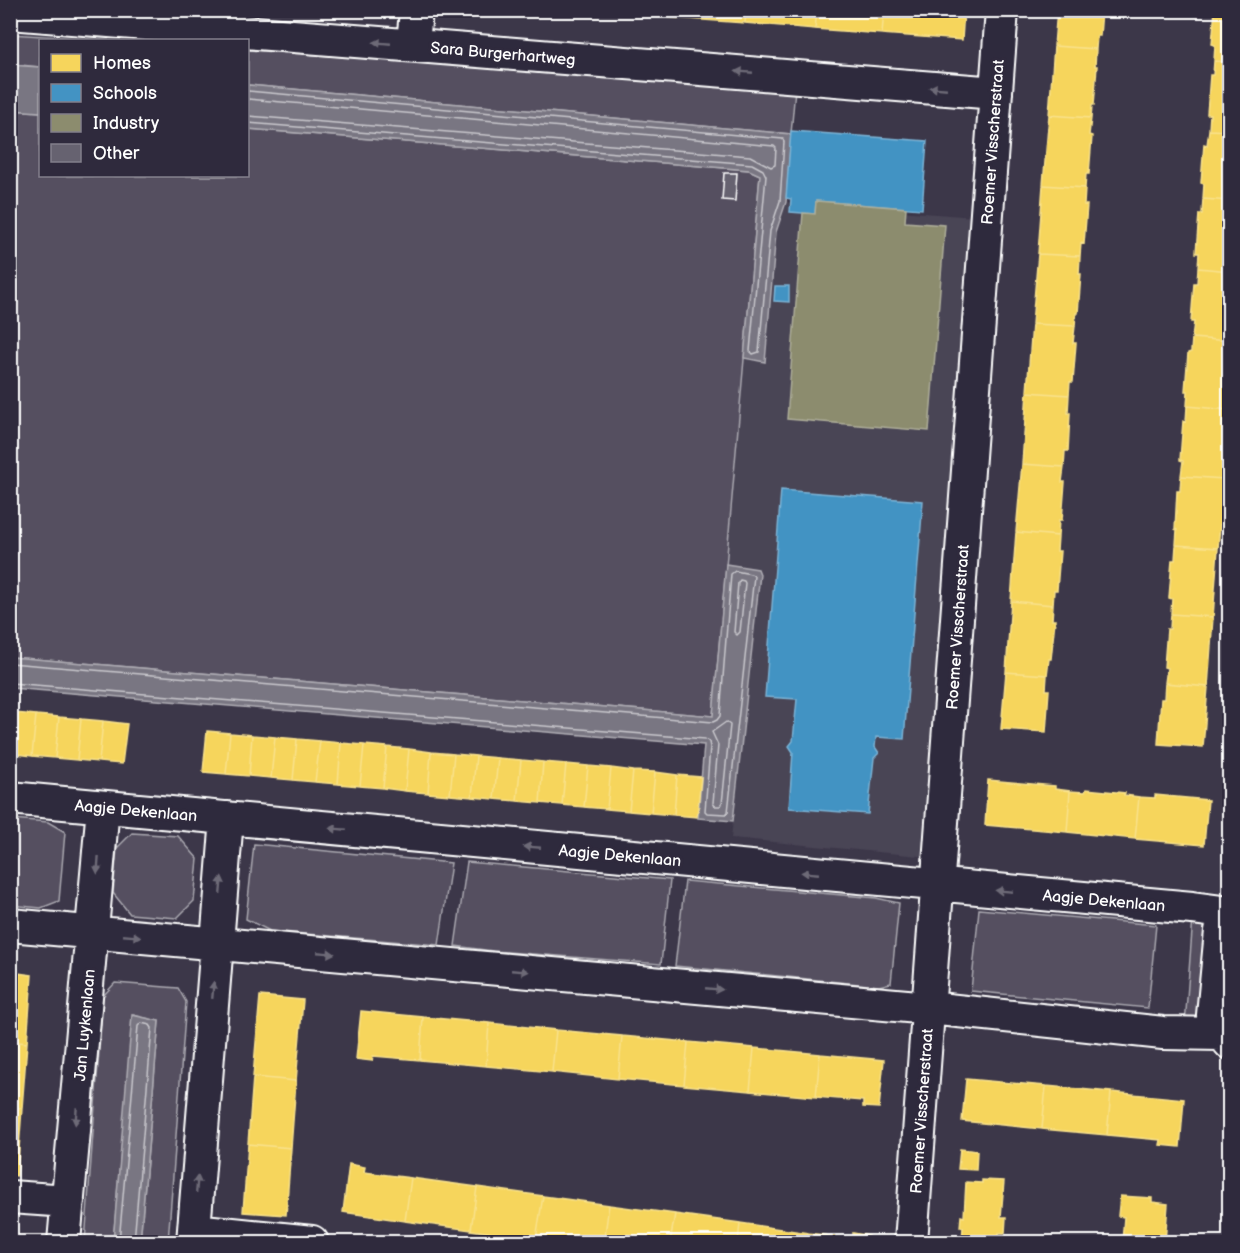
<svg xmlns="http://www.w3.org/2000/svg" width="1240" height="1253" font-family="'Balsamiq Sans',sans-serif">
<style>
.built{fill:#494455}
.green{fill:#555060;stroke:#aaa8b0;stroke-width:1.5}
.water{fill:#797682;stroke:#afadb4;stroke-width:1.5}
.homes{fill:#f6d55c;stroke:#f9e28d;stroke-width:1.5}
.schools{fill:#4393c3;stroke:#7bb3d5;stroke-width:1.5}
.industry{fill:#8c8c6e;stroke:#aeae9a;stroke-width:1.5}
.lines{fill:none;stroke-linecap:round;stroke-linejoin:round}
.shore{stroke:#c9c8cd;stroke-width:1.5}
.building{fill:#666270;stroke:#fff;stroke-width:1.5}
.minor-casing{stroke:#fff;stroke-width:36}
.minor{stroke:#2f2a3d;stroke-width:32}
.oneway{fill:#6d6a77}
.labels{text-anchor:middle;stroke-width:6;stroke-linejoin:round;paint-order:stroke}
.street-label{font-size:16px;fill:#fff;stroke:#2f2a3d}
</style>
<rect width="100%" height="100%" fill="#3c3749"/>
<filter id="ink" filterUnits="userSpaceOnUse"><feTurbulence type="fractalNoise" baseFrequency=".0167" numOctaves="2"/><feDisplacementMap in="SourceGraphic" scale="12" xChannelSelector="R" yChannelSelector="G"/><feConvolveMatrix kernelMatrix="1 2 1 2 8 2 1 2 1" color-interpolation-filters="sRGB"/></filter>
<g filter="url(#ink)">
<path class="built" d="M786,202l201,16 -47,640 -209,-20 29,-264 -3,-5 -31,-5 18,-206 20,4 12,-130z"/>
<path class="green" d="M10,34l99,6h-69v27l-29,-3z
M248,50l547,39 -4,45 -543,-49z
M10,110l30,2v64h208v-47l501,41 11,5 -47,541 -702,-59z
M11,819l37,3 17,10 -6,69 -18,7 -30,-3z
M132,833l46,3 20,23 -4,42 -17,17 -47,-4 -17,-21 4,-45z
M254,844l197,19 -12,82 -169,-14 -24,-12z
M467,862l203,18 -9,84 -168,-13 -38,-5z
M685,881l191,17 23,5 -8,80 -12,3 -204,-20z
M979,909l177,16 -8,83 -177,-17z
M1193,918l16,5 -6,94 -18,8z
M115,983l63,5 8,14 -18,240h-28l19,-221 -26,-6 -20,227h-28l18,-246z"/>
<path class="water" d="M10,65l30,2v45l-29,-2z
M248,85l543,49 -5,68 -10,30 -11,130 -21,-4 16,-183 -11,-5 -501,-41z
M726,564l32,5 2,5 -27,247 -35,-3 6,-73 -693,-57v-31l702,59z
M132,1015l27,6 -19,221h-27z"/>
<path class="homes" d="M464,10h42v4z
M606,10h69v8l-69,-6z
M675,10h71l-1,13 -70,-5z
M746,10h71l-2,19 -70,-6z
M817,10h67l-2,24 -67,-5z
M884,10h80l-2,30 -80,-6z
M1057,10h45l-2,26h-3l-1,13 -42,-3z
M1215,10h15v52l-16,-1 1,-16 -3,-1z
M1054,46l42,3 -1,17h2l-3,39h-2l-1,13 -42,-3z
M1214,61l16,1v69l-21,-1 1,-16h-3l3,-39h3z
M1049,115l42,3 -2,17 3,1 -3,38h-3l-1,14 -42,-3z
M1209,130l21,1v70l-27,-2 1,-15 -3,-1 3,-39 3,1z
M1043,185l42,3 -1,17h3l-3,39 -3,-1 -1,13 -42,-2z
M1203,199l27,2v70l-32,-3 1,-15h-3l3,-39h3z
M1038,254l42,2 -1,18h2l-3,39h-2l-1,13 -43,-2z
M1198,268l32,3v70l-38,-3 2,-16h-3l3,-39h3z
M1032,324l43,2 -2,17h3l-3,39h-3l-1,13 -42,-3z
M1192,338l38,3 -1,69 -42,-4 1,-15h-3l3,-38 3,-1z
M1027,392l42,3 -1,18h2l-2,38h-3l-1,16 -42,-3z
M1187,406l42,4 -5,69 -43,-3 2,-15 -3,-1 3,-39 3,1z
M1022,464l42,3 -2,15h3l-3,38h-3l-1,16 -42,-4z
M1181,476l43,3 -6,69 -42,-3 1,-15 -2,-1 2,-38h3z
M1016,532l42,4 -1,15h3l-3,39h-3l-1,15 -42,-4z
M1176,545l42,3 -5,69 -42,-3 1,-15 -3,-1 3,-38h3z
M1011,601l42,4 -1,15h3l-4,39h-2l-2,16 -41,-3z
M1171,614l42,3 -5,70 -43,-4 2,-15 -3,-1 3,-38h3z
M1006,672l41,3 -1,15h3l-3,42 -45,-3z
M1165,683l43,4 -5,60 -45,-3 3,-45h3z
M10,713h4l-4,35z
M14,713l22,2 -4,41 -22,-3z
M36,715l23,2 -4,41 -23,-2z
M59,717l22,2 -4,41 -22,-2z
M81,719l22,2 -4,41 -22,-2z
M103,721l24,3 -5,40 -23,-2z
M207,731l23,2 -4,41 -23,-2z
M230,733l22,2 -3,41 -23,-2z
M252,735l23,2 -4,41 -22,-2z
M275,737l22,2 -4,41 -22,-2z
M297,739l23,2 -5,41 -22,-2z
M320,741l21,2 -3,41 -23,-2z
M341,743l23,2 -4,41 -22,-2z
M364,745l23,2 -4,41 -23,-2z
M387,747l22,2 -4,42 -22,-3z
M409,749l22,3 -3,41 -23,-2z
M431,752l23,2 -4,41 -22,-2z
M454,754l22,2 -4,41 -22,-2z
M476,756l22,2 -4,41 -22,-2z
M498,758l23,2 -4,41 -23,-2z
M521,760l22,2 -3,41 -23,-2z
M543,762l23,2 -4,41 -22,-2z
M566,764l22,2 -4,41 -22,-2z
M588,766l23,2 -4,41 -23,-2z
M611,768l22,3 -4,40 -22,-2z
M633,771l22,1 -4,41 -22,-2z
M655,772l22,3 -3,40 -23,-2z
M677,775l24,2 -4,40 -23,-2z
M988,780l67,6v3l15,2 -3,41 -82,-7z
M1086,789l39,4 -1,2 15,2 -4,42 -68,-7 3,-41 15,1z
M1155,795l53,5 -4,45 -69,-6 4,-42 16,1z
M10,972l22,3 -5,68 -17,-2z
M260,996l43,4 -7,81 -43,-4z
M361,1011l62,6 -3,43 -47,-4 -1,5 -16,-2z
M423,1017l66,6 -3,43 -66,-6z
M489,1023l67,7 -4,42 -66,-6z
M556,1030l66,6 -4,43 -66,-7z
M622,1036l66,6 -4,43 -66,-6z
M10,1041l17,2 -5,65h-12z
M688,1042l66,6 -4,43 -66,-6z
M754,1048l66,6 -4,43 -66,-6z
M820,1054l64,6 -5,48 -16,-1v-6l-47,-4z
M253,1077l43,4 -5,67 -43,-4z
M966,1079l80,7 -4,43 -80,-8z
M1046,1086l65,6 -4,43 -65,-6z
M1111,1092l73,7 -4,48 -20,-2 1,-5 -54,-5z
M10,1108h12l-5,68 -7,-1z
M248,1144l43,4 -5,67 -43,-3z
M960,1149l17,2 -1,19 -18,-1z
M349,1164l16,3 -1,5 47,6 -6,43 -62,-9z
M411,1178l66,9 -6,43 -66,-9z
M982,1180l22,1 -3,36h5l-1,16h-6v9h-37l1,-15h-3l1,-11 3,1 2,-35 16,1z
M477,1187l66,9 -7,43 -65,-9z
M543,1196l66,9 -5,37h-43l-25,-3z
M1120,1196l32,2v4l16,2 -3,38h-43l2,-25 -6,-1z
M609,1205l66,9 -5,28h-66z
M675,1214l65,9 -2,19h-68z
M740,1223l68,10 -1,9h-69z
M808,1233l45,6v-6l16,3 -1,6h-61z"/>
<path class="schools" d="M791,131l136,10 -5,68 -106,-8 -1,13 -25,-2 1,-13 -5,-1z
M775,286h14v16l-15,-1z
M781,490l142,11 -19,238 -28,-2 -1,10 4,6 -5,5 -6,56 -79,-6 4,-56 -4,-6 4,-5 4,-42 -32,-2z"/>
<path class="industry" d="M816,201l90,7 -1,14 40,3 -16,206 -142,-12 16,-206 12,1z"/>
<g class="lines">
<path class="shore" d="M248,91l535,48 1,3 -4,59 -10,30 -11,121 -6,2 -3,-3 16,-175 -3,-6 -11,-6 -504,-41
M248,99l526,47 2,2 -1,17 -4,2 -21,-11 -502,-40
M740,580l4,1 1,2 -5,49 -3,3 -3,-3 4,-49z
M10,663l703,59 4,-2 3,-4 11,-142 4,-3 16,3 3,2 -26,236 -2,2 -19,-1 -2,-2 5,-64 -1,-5 -4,-3 -695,-56
M726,722l4,3 -8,79 -2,2h-5l-2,-3 5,-58 -6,-13z
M119,1242l19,-216 3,-3 9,2 2,3 -18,214"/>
</g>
<path class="building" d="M724,173h13l-2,28 -13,-1z"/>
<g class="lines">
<defs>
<path id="minor" d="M10,13l986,80
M413,45l3,-35
M10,798l1182,110 38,5
M1230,918l-9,13 -8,84 2,9 15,19
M10,925l919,83 234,25 58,1
M10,1197l58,4
M194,1230l118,12
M64,1242l39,-435
M193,1242l34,-424
M911,1242l91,-1232"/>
</defs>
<use href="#minor" class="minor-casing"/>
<use href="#minor" class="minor"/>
</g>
<defs><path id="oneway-solid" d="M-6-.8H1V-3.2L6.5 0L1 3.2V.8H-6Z" transform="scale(1.5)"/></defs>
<g class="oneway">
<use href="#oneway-solid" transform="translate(382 43) rotate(-175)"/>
<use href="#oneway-solid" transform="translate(744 72) rotate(-175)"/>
<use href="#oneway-solid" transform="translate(938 88) rotate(-175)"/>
<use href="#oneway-solid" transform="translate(338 829) rotate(-175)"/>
<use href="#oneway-solid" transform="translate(532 847) rotate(-175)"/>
<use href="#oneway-solid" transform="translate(98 865) rotate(94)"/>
<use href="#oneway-solid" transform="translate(810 873) rotate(-175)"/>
<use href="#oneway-solid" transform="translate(221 885) rotate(-85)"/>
<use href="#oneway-solid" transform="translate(1004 891) rotate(-175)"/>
<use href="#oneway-solid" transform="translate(132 936) rotate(5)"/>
<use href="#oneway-solid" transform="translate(326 953) rotate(5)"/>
<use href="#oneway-solid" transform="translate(520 971) rotate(5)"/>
<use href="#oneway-solid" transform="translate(714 989) rotate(5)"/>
<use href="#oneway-solid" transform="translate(213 990) rotate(-85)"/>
<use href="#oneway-solid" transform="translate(76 1116) rotate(95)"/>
<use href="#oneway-solid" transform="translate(197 1184) rotate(-85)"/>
</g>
</g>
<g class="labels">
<g class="street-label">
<text transform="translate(503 53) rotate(5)" y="6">Sara Burgerhartweg</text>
<text transform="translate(992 142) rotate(-86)" y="6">Roemer Visscherstraat</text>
<text transform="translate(957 627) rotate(-86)" y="6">Roemer Visscherstraat</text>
<text transform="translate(136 810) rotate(5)" y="6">Aagje Dekenlaan</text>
<text transform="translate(620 855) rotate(5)" y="6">Aagje Dekenlaan</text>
<text transform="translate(1104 900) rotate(5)" y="6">Aagje Dekenlaan</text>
<text transform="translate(84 1025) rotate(-85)" y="6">Jan Luykenlaan</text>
<text transform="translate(921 1111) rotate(-86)" y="6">Roemer Visscherstraat</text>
</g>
</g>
<rect width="1240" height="1253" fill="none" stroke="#2f2a3d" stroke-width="36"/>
<rect x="18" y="18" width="1204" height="1217" fill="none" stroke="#fff" stroke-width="2" filter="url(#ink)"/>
<rect x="39" y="39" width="210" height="138" fill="#2f2a3d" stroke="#827f8b" stroke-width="1.5"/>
<rect x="51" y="54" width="30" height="18" fill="#f6d55c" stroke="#827f8b" stroke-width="1.5"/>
<text x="93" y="69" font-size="18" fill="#ffffff">Homes</text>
<rect x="51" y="84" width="30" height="18" fill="#4393c3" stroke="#827f8b" stroke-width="1.5"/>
<text x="93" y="99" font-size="18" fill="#ffffff">Schools</text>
<rect x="51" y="114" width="30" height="18" fill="#8c8c6e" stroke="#827f8b" stroke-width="1.5"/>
<text x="93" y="129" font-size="18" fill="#ffffff">Industry</text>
<rect x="51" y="144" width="30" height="18" fill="#666270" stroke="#827f8b" stroke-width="1.5"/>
<text x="93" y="159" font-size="18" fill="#ffffff">Other</text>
</svg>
